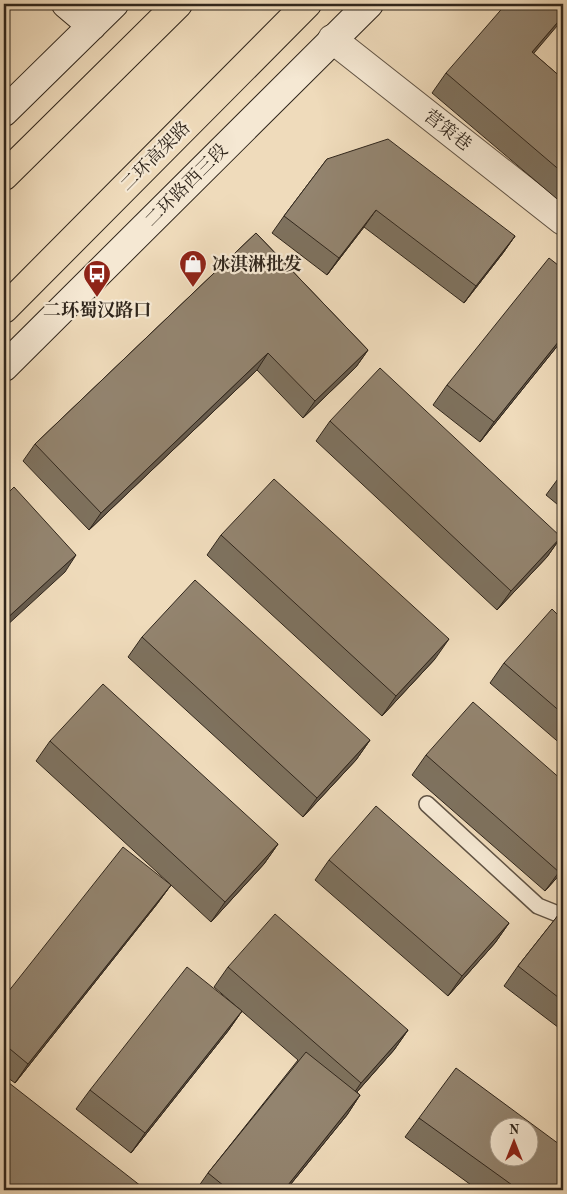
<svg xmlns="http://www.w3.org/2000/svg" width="567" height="1194" font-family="'Old Standard TT','Noto Serif SC',serif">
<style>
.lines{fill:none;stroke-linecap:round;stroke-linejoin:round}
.lane-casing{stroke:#605344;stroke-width:18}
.street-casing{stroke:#605344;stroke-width:30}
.secondary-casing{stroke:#30261c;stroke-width:30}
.highway-casing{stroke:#30261c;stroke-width:30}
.lane{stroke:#f5e8d3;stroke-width:15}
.street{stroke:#f5e8d3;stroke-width:28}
.secondary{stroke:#f5e8d3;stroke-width:28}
.highway{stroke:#efdbbb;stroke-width:28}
.wall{fill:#7e725f;stroke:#30261c}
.shaded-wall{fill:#675c4e;stroke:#30261c}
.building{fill:#93846f;stroke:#30261c;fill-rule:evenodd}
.labels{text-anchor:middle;stroke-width:4.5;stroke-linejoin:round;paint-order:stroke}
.street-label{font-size:18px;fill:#30261c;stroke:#f5e8d3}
.poi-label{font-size:18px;font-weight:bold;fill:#30261c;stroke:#f5e8d3;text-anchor:start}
</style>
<rect width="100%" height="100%" fill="#efdbbb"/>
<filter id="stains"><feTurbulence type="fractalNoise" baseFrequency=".004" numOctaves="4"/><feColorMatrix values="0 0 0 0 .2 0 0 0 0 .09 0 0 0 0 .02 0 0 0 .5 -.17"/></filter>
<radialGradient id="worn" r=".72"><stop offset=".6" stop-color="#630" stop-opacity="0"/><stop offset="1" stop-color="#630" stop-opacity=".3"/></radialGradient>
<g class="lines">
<defs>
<path id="lane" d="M427,804l111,102 25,10"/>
<path id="street" d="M332,39l231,182"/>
<path id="secondary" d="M66,4l26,22
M4,112l110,-108
M4,367l365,-363"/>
<path id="highway" d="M4,176l174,-172
M4,309l303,-305"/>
</defs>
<use href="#lane" class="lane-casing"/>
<use href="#street" class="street-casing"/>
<use href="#secondary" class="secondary-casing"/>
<use href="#highway" class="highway-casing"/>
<use href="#lane" class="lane"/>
<use href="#street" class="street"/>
<use href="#secondary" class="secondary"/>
<use href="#highway" class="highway"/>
</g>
<path class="wall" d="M534,54l29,25v125l-131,-111 14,-20z
M327,159l188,77 -12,17 -39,50 -100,-76 -37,48 -55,-42 12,-17z
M256,233l112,117 -12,17 -53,51 -46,-48 -168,160 -66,-69 12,-17z
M563,269v70l-83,103 -47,-37 14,-20z
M330,421l231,116 -14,20 -50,53 -181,-169z
M563,472v37l-17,-14z
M221,535l214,124 -53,57 -175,-161z
M563,620v126l-73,-63 14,-20z
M142,637l228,103 -14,20 -53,57 -175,-160z
M50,741l228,103 -14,20 -53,58 -40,-37 -14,19 -142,179 -11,-8v-78l166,-113 -134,-123z
M426,755l137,26v90l-18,20 -133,-116z
M329,860l180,63 -14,20 -47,53 -133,-116z
M563,909v122l-59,-45 14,-20z
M228,967l180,63 -14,20 -37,42 3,3 -13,20 -61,75h-90l12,-17 90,-113 -84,-73z
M242,1011l-14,20 -97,122 -55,-44 14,-19z
M419,1118l144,72h-85l-73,-53z"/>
<path class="shaded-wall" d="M563,16v3l-45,53 14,-20z
M376,210l-12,17 -37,48 12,-17z
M515,236l-12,17 -39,50 12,-17z
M563,336v3l-83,103 14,-20z
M368,350l-12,17 -53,51 12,-17z
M268,353l-11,17 -168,160 12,-17z
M561,537l-14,20 -50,53 14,-19z
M76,555l-11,17 -61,56v-7z
M449,639l-14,20 -53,57 14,-20z
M370,740l-14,20 -53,57 14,-19z
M278,844l-14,20 -53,58 14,-20z
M563,867v4l-18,20 14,-19z
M171,885l-14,19 -142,179 13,-19z
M509,923l-14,20 -47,53 14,-20z
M242,1011l-14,20 -97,122 14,-20z
M408,1030l-14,20 -47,53 14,-20z
M360,1095l-13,20 -61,75h-2z"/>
<path class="building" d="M506,4h57v12l-31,36 31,27v94l-117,-100z
M388,139l127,97 -39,50 -100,-76 -37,48 -55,-42 43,-57z
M256,233l112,117 -53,51 -47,-48 -167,160 -66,-69z
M549,258l14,11v67l-69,86 -47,-37z
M380,368l181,169 -50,54 -181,-170z
M563,472v6l-3,-2z
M274,479l175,160 -53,57 -175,-161z
M14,487l62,68 -72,66v-124z
M195,580l175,160 -53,58 -175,-161z
M552,609l11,11v94l-59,-51z
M103,684l175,160 -53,58 -175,-161z
M473,702l90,79v86l-4,5 -133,-117z
M376,806l133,117 -47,53 -133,-116z
M123,847l48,38 -143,179 -24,-20v-47z
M563,909v92l-45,-35z
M275,914l133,116 -47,53 -133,-116z
M187,967l55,44 -97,122 -55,-43z
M306,1052l54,43 -76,95h-55l-21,-17z
M456,1068l107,79v43h-44l-100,-72zM500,1126h30v30h-30z
M4,1079l142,111h-142z
M359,1186l6,4h-9z"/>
<defs>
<symbol id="shop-pin" viewBox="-11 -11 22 30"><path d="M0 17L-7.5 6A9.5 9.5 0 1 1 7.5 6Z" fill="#8f2418" stroke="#f5e8d3"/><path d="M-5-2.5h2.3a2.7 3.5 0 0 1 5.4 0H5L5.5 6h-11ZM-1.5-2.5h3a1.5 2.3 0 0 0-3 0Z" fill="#fff"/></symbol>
<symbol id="bus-pin" viewBox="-11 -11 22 30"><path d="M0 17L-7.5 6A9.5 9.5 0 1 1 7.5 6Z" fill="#8f2418" stroke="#f5e8d3"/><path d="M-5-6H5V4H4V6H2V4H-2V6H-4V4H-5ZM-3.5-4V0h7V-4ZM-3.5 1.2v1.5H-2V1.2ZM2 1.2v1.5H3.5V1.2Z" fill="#fff"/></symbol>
</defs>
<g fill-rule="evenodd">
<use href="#shop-pin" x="177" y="248" width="32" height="43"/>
<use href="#bus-pin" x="81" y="258" width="32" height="43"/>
</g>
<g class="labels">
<g class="street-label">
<text transform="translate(448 130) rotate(38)" y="6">营策巷</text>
<text transform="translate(155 156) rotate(-45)" y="6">二环高架路</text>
<text transform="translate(186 185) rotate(-45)" y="6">二环路西三段</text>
</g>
<g class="poi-label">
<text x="212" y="270">冰淇淋批发</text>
<text x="97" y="316" text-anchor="middle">二环蜀汉路口</text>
</g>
</g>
<rect width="567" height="1194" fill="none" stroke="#efdbbb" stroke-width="20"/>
<rect x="5" y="5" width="557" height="1184" fill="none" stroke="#30261c" stroke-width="2.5"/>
<rect x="10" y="10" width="547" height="1174" fill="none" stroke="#30261c"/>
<g transform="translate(514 1142)"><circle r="24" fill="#f5e8d3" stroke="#a69a8a"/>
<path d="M0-4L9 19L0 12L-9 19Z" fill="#8f2418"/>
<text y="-8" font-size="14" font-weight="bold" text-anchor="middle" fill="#30261c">N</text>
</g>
<rect width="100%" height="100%" filter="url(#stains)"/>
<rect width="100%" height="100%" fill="url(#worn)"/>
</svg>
